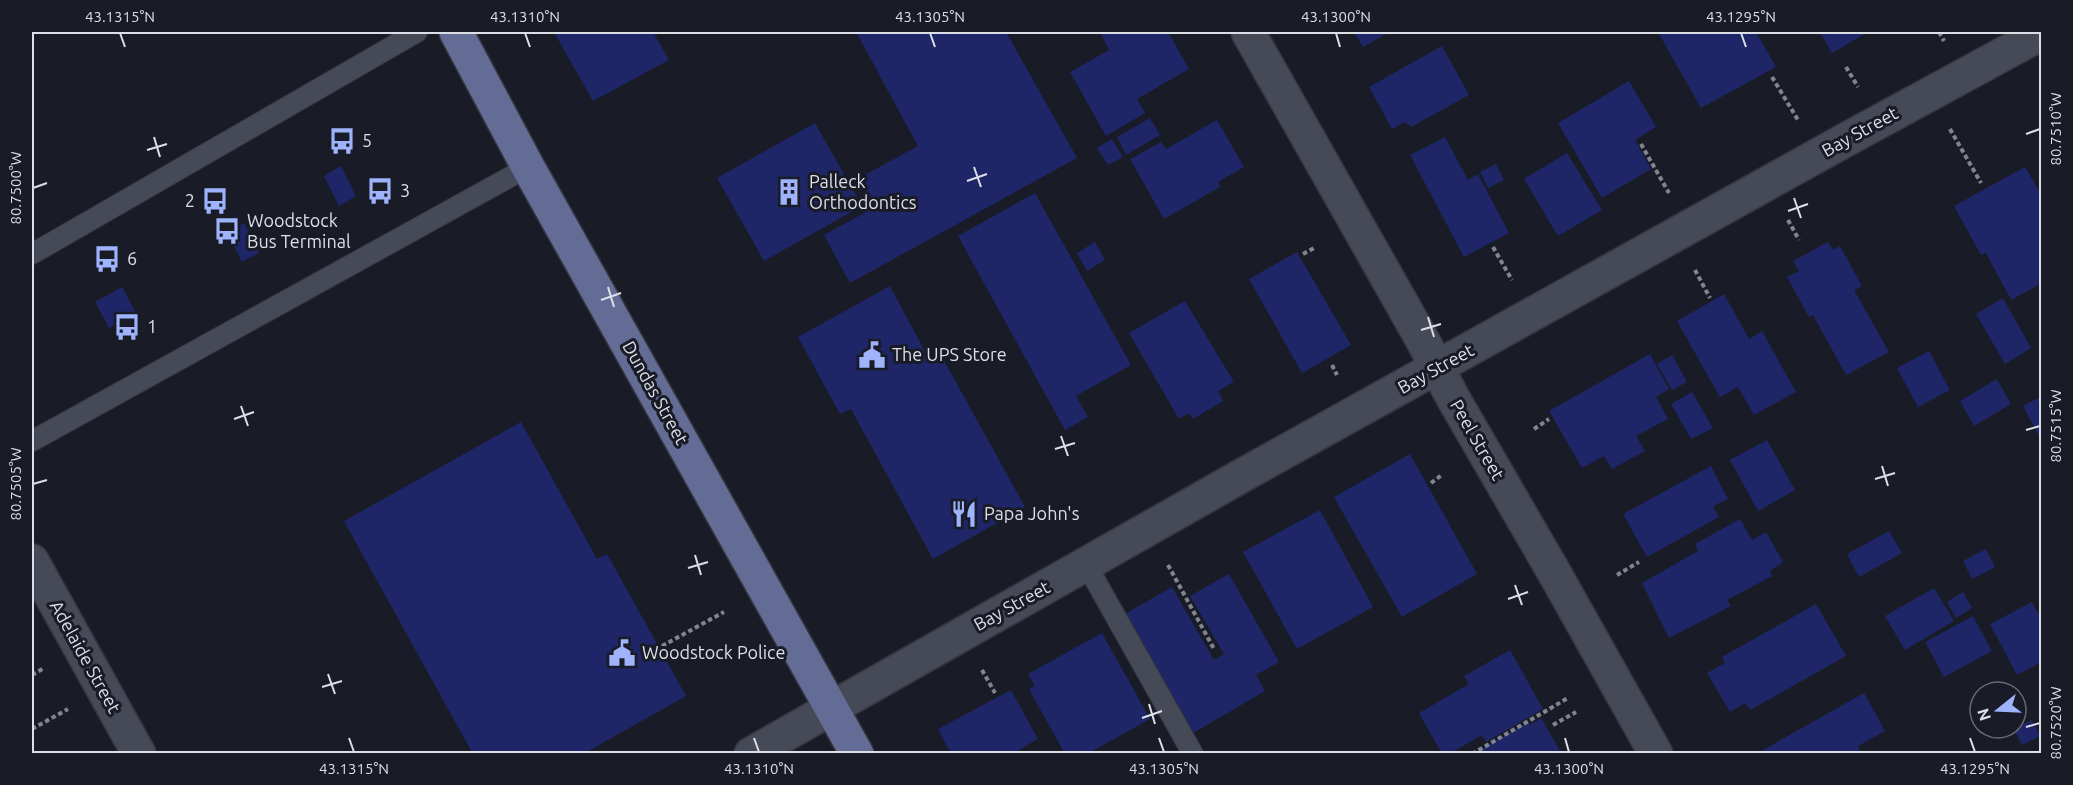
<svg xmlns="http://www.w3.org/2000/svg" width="2073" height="785" font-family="Ubuntu,sans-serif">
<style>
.building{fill:#1e2667}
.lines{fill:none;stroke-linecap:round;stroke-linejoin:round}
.service-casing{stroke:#35363f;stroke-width:22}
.minor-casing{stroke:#35363f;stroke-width:36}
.tertiary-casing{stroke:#35363f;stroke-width:36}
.primary-casing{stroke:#35363f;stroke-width:36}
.path{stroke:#83858e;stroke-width:4;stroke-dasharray:4.5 3;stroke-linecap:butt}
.service{stroke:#464956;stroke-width:20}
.minor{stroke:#464956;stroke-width:33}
.tertiary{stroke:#464956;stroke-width:33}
.primary{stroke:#626c94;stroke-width:33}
.ticks{fill:none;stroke:#dddfe7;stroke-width:2}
.labels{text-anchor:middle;stroke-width:6;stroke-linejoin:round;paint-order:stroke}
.street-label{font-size:18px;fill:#dddfe7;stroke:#191c27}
.poi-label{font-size:18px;fill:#dddfe7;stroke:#191c27;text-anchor:start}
.neatline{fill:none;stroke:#dddfe7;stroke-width:2}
.ticks-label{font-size:15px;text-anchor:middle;fill:#dddfe7}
</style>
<rect width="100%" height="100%" fill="#191c27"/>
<path class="building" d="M554,32h99l16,28 -76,41z
M856,32h150l71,126 -227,125 -26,-48 51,-28 -16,-29 59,-32z
M1105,32h28l1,2 6,-2h28l21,37 -52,30 8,14 -39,23 -36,-64 39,-22 -8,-16z
M1354,32h36l-27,15z
M1658,32h98l20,35 -75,41z
M1820,32h48l-36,21z
M1442,46l27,49 -58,32 -6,-5 -13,7 -23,-42z
M1629,81l27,46 -21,13 16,29 -49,29 -44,-75z
M1150,118l10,17 -34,20 -9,-18z
M1217,120l27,47 -26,15 2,5 -56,32 -34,-60 31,-17 5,7z
M815,123l47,83 -98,55 -47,-83z
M1445,137l23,43 10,-6 31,59 -45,24 -54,-102z
M1112,139l11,18 -15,8 -11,-17z
M1567,153l35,57 -44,26 -34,-57z
M1496,164l8,16 -16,8 -8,-16z
M341,166l15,30 -17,10 -15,-30z
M2025,167l17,29v27l-2,1 2,3v56l-31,17 -25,-47 -5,2 -27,-49z
M1035,193l96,172 -55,31 12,21 -23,13 -107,-194z
M244,223l15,30 -17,9 -15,-30z
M1095,242l10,18 -18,11 -10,-18z
M1828,242l5,8 7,-4 22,40 -8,4 35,62 -43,23 -33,-60 -4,2 -22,-40 12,-6 -6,-10z
M1297,252l54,93 -49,28 -53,-94z
M890,286l41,77 11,-6 83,150 -92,52 -82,-150 -11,5 -42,-77z
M122,287l14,26 -27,15 -14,-26z
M1724,294l25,45 13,-8 34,61 -42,23 -16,-28 -18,10 -43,-76z
M2003,298l28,50 -26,16 -29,-50z
M1185,301l49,81 -16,9 5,10 -30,18 -4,-6 -10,6 -50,-86z
M1929,351l21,39 -32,17 -21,-39z
M1650,354l19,35 -13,8 12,22 -32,17 9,15 -33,18 -8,-13 -22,12 -33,-57z
M1672,355l15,27 -15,8 -15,-26z
M1997,379l14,25 -37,22 -14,-25z
M1692,392l21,36 -22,11 -20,-35z
M2042,396v46l-19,-36z
M521,422l76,137 10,-5 79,142 -103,58h-110l-129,-233z
M1767,440l28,50 -37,21 -28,-51z
M1410,454l67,120 -75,43 -68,-120z
M1711,466l17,33 -15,7 6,11 -72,40 -24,-43z
M1320,510l53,97 -76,42 -54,-97z
M1740,519l12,21 14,-8 17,30 -13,9 2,5 -45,24 4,6 -62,32 -27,-55 56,-32 -3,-7z
M1889,531l13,22 -43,24 -12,-23z
M1986,549l9,18 -23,12 -9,-18z
M1229,574l50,88 -23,13 9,16 -72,42 -68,-119 47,-27 42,73 10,-6 -34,-58z
M1934,588l20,33 -49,29 -20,-34z
M1963,592l9,16 -16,10 -9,-16z
M2032,602l10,18v42l-25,13 -27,-51z
M1816,604l30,52 -96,54 -5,-7 -15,9 -23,-39 18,-10 -3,-6z
M1973,616l19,35 -48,26 -19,-35z
M1102,633l48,86 -63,35h-22l-36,-65 6,-3 -7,-12z
M1510,650l33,59 -57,33 -4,-7 -33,19h-7l-23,-41 50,-29 -5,-8z
M1011,690l27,49 -19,11 2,4h-70l-13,-25z
M1864,693l21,38 -27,15 4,8h-97l-2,-4z
M1541,718l21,36h-90l56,-32 2,3z
M2032,720l8,16 -18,9 -8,-16z"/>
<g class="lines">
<defs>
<path id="service" d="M32,254l385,-222
M32,441l496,-274
M1086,564l107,190"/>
<path id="minor" d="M1248,32l175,309 30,57 102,176 101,180
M32,561l107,193
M751,754l81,-46"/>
<path id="tertiary" d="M832,708l411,-233 606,-337 193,-105"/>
<path id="primary" d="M456,32l72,135 329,587"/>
</defs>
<use href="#service" class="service-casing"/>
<use href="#minor" class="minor-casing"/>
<use href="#tertiary" class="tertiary-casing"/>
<use href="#primary" class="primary-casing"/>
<path class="path" d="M1939,32l5,9
M1846,67l12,20
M1772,77l26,43
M1950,129l31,54
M1641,144l28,49
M1788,220l11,20
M1493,247l19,33
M1303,254l13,-7
M1695,270l15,28
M1332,365l5,10
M1534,429l15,-10
M1431,483l12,-9
M1168,565l46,84
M1617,575l22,-13
M662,646l62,-34
M982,670l13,23
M32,675l12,-7
M1553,725l23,-13
M32,729l36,-20
M1472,754l96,-56"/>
<use href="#service" class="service"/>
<use href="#minor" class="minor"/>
<use href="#tertiary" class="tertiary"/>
<use href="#primary" class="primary"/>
</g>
<path class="ticks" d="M120,33l5,14M525,33l5,14M930,33l5,14M1336,33l4,14M1741,33l5,14M2026,134l14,-5M154,137l6,20M147,150l20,-6M974,167l7,20M967,181l20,-7M33,188l14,-5M1794,198l7,20M1788,211l20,-7M608,287l6,20M601,300l20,-7M1428,317l6,20M1421,330l20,-6M241,406l7,20M234,419l20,-7M2026,430l14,-4M1061,436l7,20M1055,449l20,-6M1882,466l6,20M1875,479l20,-6M33,484l14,-4M695,555l6,20M688,568l20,-6M1515,585l7,20M1508,599l20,-7M328,674l7,20M322,687l20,-6M1149,704l6,20M1142,718l20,-7M2026,727l14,-4M349,738l5,14M754,738l5,14M1159,738l5,14M1565,738l4,14M1970,738l5,14"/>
<defs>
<symbol id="bus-bare" viewBox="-9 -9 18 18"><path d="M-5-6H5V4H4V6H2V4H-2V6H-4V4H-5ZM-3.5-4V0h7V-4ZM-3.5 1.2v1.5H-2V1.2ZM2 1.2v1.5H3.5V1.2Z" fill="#9fb3fd" stroke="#191c27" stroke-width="2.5" paint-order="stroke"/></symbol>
<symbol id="building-bare" viewBox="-9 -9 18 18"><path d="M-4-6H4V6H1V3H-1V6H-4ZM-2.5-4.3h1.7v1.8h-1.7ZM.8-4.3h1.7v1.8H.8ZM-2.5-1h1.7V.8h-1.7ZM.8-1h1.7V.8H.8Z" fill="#9fb3fd" stroke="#191c27" stroke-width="2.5" paint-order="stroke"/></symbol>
<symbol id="civic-bare" viewBox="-9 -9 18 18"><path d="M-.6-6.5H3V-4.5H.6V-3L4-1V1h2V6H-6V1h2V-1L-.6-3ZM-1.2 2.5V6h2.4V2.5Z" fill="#9fb3fd" stroke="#191c27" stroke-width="2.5" paint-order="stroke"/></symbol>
<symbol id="restaurant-bare" viewBox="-9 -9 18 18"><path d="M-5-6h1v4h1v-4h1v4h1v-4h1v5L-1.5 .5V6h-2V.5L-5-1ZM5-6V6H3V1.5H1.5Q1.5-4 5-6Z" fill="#9fb3fd" stroke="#191c27" stroke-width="2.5" paint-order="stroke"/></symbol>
</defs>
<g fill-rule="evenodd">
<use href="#bus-bare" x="323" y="122" width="38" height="38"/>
<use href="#bus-bare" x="361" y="172" width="38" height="38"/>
<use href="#building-bare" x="770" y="173" width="38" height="38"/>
<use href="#bus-bare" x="196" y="182" width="38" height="38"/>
<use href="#bus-bare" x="208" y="212" width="38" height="38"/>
<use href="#bus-bare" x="88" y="240" width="38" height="38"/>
<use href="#bus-bare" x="108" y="308" width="38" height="38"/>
<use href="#civic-bare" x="853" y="336" width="38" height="38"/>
<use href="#restaurant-bare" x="945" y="495" width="38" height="38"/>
<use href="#civic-bare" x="603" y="634" width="38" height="38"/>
</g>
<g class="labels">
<g class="street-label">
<text transform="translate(1860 132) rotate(-29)" y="6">Bay Street</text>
<text transform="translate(1436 369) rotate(-29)" y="6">Bay Street</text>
<text transform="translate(655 393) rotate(61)" y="6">Dundas Street</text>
<text transform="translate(1477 440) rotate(60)" y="6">Peel Street</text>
<text transform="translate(1012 606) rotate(-29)" y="6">Bay Street</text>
<text transform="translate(85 657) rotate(61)" y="6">Adelaide Street</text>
</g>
<g class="poi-label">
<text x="362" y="147">5</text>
<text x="809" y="188">Palleck<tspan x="809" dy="21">Orthodontics</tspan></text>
<text x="400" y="197">3</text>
<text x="195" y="207" text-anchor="end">2</text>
<text x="247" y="227">Woodstock<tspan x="247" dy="21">Bus Terminal</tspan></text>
<text x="127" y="265">6</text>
<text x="147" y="333">1</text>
<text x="892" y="361">The UPS Store</text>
<text x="984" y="520">Papa John's</text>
<text x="642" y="659">Woodstock Police</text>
</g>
</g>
<rect width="2073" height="785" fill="none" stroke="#191c27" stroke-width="66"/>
<g transform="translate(1998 710) rotate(252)"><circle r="28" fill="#191c27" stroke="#676a74" stroke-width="1.5"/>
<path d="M0-4.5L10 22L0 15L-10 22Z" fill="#9fb3fd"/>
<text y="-9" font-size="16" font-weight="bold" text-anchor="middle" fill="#dddfe7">N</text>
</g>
<rect x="33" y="33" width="2007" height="719" class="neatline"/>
<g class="ticks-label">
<text x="120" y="22">43.1315°N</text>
<text x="525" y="22">43.1310°N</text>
<text x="930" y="22">43.1305°N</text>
<text x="1336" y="22">43.1300°N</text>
<text x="1741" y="22">43.1295°N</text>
<text transform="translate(2056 129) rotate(-90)" y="5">80.7510°W</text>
<text transform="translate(16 188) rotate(-90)" y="5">80.7500°W</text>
<text transform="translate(2056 426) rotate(-90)" y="5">80.7515°W</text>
<text transform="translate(16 484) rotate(-90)" y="5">80.7505°W</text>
<text transform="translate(2056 723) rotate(-90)" y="5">80.7520°W</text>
<text x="354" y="774">43.1315°N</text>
<text x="759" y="774">43.1310°N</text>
<text x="1164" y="774">43.1305°N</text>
<text x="1569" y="774">43.1300°N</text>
<text x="1975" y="774">43.1295°N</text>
</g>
</svg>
